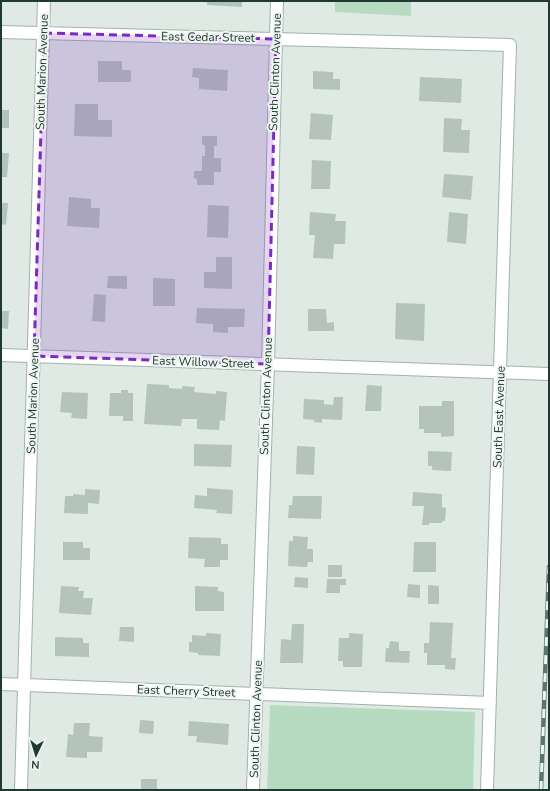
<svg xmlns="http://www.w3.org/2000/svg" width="550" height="791" font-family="'Nunito Sans',sans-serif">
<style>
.green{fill:#b7dbc1}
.building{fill:#b4c4bd}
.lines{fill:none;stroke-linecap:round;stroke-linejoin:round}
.minor-casing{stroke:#a2b1ac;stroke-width:14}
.minor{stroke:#fff;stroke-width:12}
.rail-casing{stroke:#5a756d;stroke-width:4.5}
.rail{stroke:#eff6f2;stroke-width:3;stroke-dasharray:9;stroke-linecap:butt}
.marked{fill:#7b2cbf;fill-opacity:0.2;stroke:#7b2cbf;stroke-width:3;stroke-dasharray:8 5;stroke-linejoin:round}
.labels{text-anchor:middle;stroke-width:4;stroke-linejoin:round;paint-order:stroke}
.street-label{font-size:12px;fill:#203932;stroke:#eff6f2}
</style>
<rect width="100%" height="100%" fill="#dfeae5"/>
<path class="green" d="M335,1h76v15l-76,-4z
M270,705l205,7 -2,78h-206z"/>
<path class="building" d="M207,1h35v6l-35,-2z
M98,61h24v9h9v12h-33z
M193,68l35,2 -1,21 -28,-2v-11l-7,-1z
M313,71l20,1v7h7v11l-27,-1z
M420,77l42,2 -1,24 -42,-2z
M75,104h23v16h14v17l-38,-1z
M1,110h8v18h-8z
M311,113l22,2 -2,25 -22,-1z
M444,118l18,1 -1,11h9l-1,23 -26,-1z
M202,136h15v10h-3v12h7v14h-7v13h-17v-6l-3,-1v-7h8v-15h3v-11h-3z
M1,153h8l-2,24h-6z
M312,160l19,1 -1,28h-19z
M444,174l29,2 -2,24 -29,-3z
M69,197l22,2v9h9l-1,20 -32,-2z
M1,203h7l-2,22 -5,-1z
M208,205l21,1 -1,32 -21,-1z
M310,212l26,2 -1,7h11l-1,23h-11l-1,15 -20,-1 2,-23h-6z
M449,212l19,2 -2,30 -19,-2z
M216,257h16v32l-28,-1v-16h12z
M108,276h19v13l-20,-1z
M153,278l22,1v27h-22z
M94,294l12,1 -1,27 -13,-1z
M396,303l29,1 -1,37 -29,-2z
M197,308l48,1 -1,18h-16v6l-15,-1v-8l-17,-1z
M308,309h18l1,14 7,-1v9h-26z
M1,311h8l-1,18 -7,-1z
M147,384l22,1v3l13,1v-3l13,1 -1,5 22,2v-3l11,1 -2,29 -5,-1 -1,10 -22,-1v-10h-15l-1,7 -37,-2z
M367,385l15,1 -1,25h-16z
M121,390h7v3h5v28h-10v-5h-14l1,-23h11z
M62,392l26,1 -1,26 -16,-1 1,-5 -12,-1z
M334,397h9l-1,23 -20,-1v4l-8,-1v-2l-11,-1 1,-20 20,1v4l9,1z
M442,401h12v35l-13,1v-4h-17v-4h-5v-23h23z
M194,444l38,1 -1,22 -37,-1z
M297,446l18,1 -1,28 -18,-1z
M428,451l24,1 -1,19 -19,-1v-4h-4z
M207,488l26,2 -1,24 -16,-1 1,-3 -23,-2 1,-13 12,1z
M85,489l15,1 -1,14 -11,-1v11l-24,-1 1,-17h8v-2l12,1z
M413,492l29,2v13l4,1 -1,13h-3v2h-13v2h-7l2,-19h-12z
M293,496h29l-1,23 -33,-1 1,-13h3z
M293,536l15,1 -1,12h6v13h-5l-1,5 -19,-1 1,-25h4z
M189,537l32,1v6h7v16h-8v7h-16l1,-8 -17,-1z
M63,542h20v6h7v12h-27z
M414,542h22v30h-23z
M328,565h14v12h-14z
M295,577l13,1v10l-14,-1z
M327,579h19v6h-6v8h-14z
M408,584l12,1v13l-13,-1z
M428,585l11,1v18h-11z
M61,586l18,1 -1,4h6l-1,7h10l-2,17 -32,-2z
M195,586l23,1v4l6,1v19h-29z
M430,622l23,1 -2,35h5l-1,12 -10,-1v-4h-18v-12h-3v-10h5z
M292,624h12l-1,39h-23l1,-24 10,1z
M120,627h14v15l-15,-1z
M206,633l15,1 -1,22 -22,-1v-2l-9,-1v-10h3v-7l14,1z
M349,633l14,1 -1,33h-19v-6h-5l1,-23h10z
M55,637l28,1v5h6v14l-34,-1z
M390,641l9,1v9h11l-1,12 -24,-1 1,-14h3z
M140,720l14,1 -1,13 -14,-1z
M189,721l40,3 -1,21 -32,-3 1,-6h-9z
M74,723h16l-1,13 14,1 -1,15h-15v6l-21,-1 2,-23 5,1z
M141,779h16v11h-16z"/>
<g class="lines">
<defs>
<path id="minor" d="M1,32l509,13 -23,745
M1,355l548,19
M1,684l489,19
M21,790l23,-789
M253,790l15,-426 8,-325 1,-38"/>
</defs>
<use href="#minor" class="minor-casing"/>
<use href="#minor" class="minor"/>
<defs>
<path id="rail" d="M541,790l8,-223"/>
</defs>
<use href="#rail" class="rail-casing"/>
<use href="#rail" class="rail"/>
</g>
<path class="marked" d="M44,33l232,6 -8,325 -234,-8z"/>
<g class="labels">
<g class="street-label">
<text transform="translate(208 37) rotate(1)" y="4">East Cedar Street</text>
<text transform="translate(42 72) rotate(-88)" y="4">South Marion Avenue</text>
<text transform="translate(275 72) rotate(-88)" y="4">South Clinton Avenue</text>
<text transform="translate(203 362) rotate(2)" y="4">East Willow Street</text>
<text transform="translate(33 396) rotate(-88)" y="4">South Marion Avenue</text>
<text transform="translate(266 396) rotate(-88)" y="4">South Clinton Avenue</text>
<text transform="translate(499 417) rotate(-88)" y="4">South East Avenue</text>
<text transform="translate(186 691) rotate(2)" y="4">East Cherry Street</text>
<text transform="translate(256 719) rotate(-88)" y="4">South Clinton Avenue</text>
</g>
</g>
<rect width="550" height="791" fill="none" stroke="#203932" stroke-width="4"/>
<g transform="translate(36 755) rotate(184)" stroke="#eff6f2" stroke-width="3" paint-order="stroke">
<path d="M0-3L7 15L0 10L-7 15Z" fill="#203932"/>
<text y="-6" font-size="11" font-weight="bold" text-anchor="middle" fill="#203932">N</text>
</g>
</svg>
